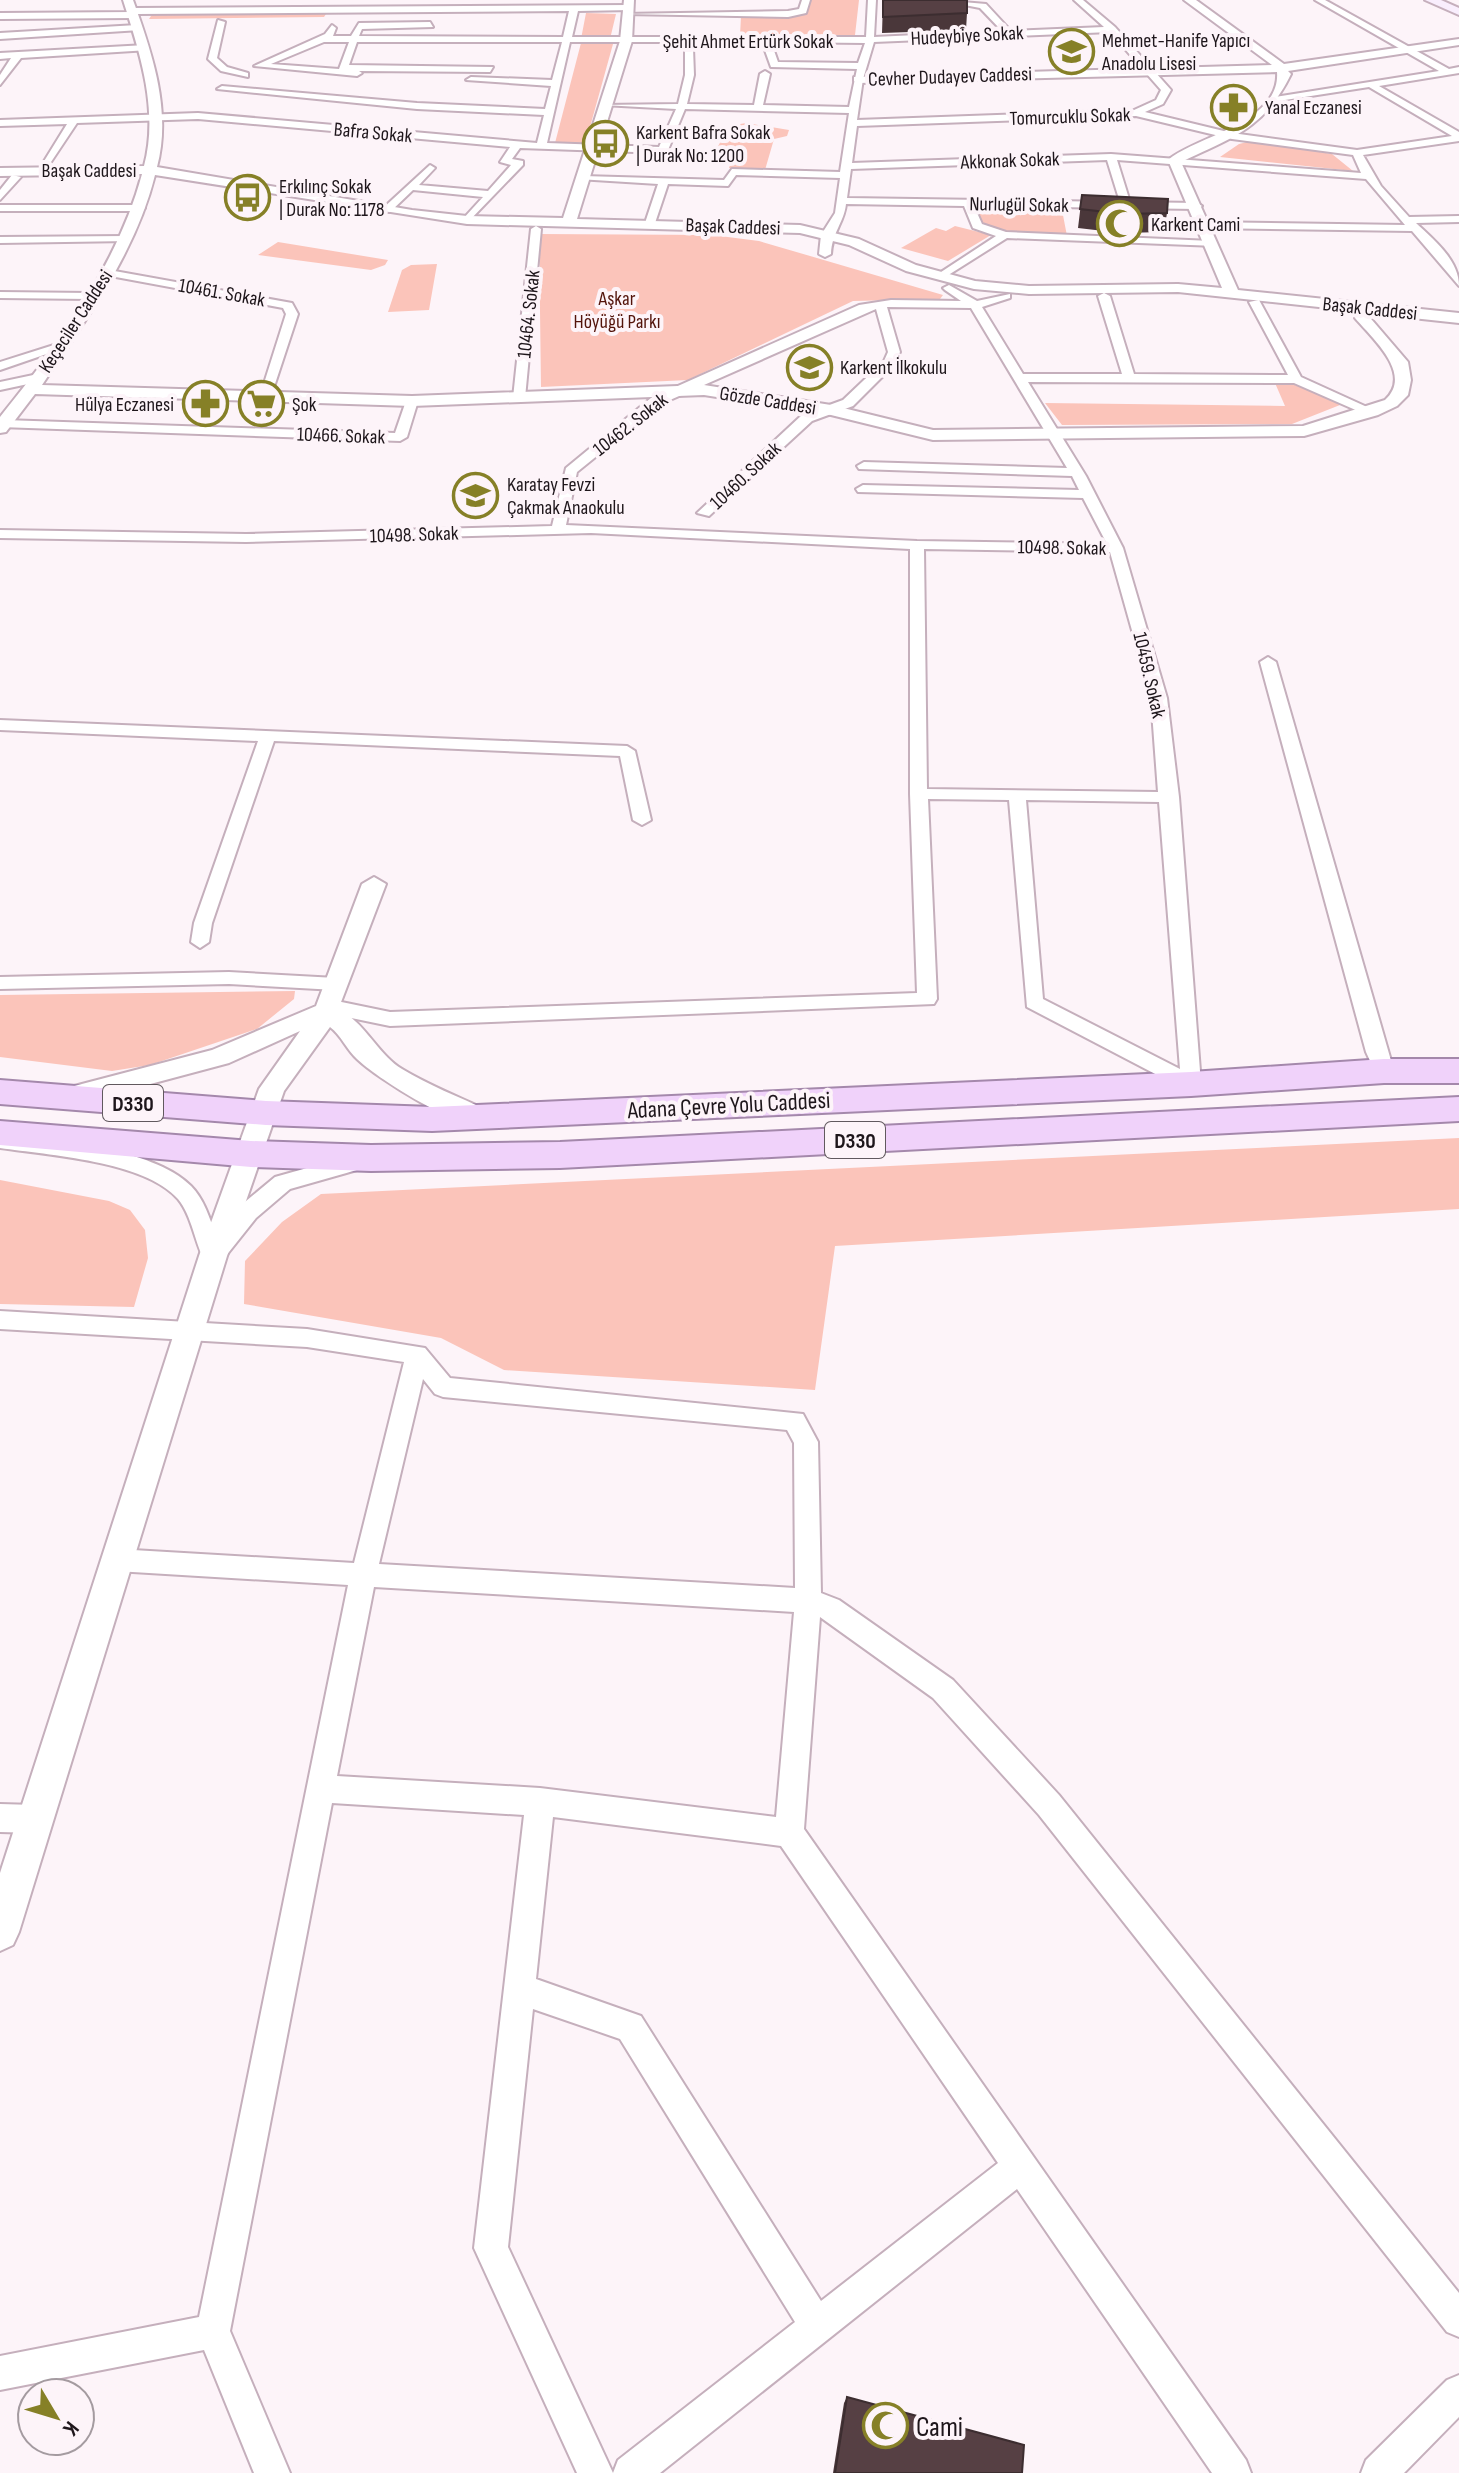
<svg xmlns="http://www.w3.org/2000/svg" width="1459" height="2473" font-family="'Sofia Sans Condensed',sans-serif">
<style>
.green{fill:#fbc4ba}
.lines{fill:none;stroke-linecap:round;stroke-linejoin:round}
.minor-casing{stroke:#c5afbc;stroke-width:4}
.tertiary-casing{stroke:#c5afbc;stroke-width:4}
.secondary-casing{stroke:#c5afbc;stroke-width:4}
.trunk-casing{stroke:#a488ab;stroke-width:4}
.minor{fill:#fff;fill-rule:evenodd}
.tertiary{fill:#fff;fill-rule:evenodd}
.secondary{fill:#f9eefd;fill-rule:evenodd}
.trunk{fill:#f0d2fa;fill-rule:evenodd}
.wall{fill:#4a373a}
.building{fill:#564044;stroke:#3c2d30;stroke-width:2}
.labels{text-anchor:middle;stroke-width:8;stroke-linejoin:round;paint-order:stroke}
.far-street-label{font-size:20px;fill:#1e161b;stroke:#fdf4f9}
.far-poi-label{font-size:20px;fill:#1e161b;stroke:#fdf4f9;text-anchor:start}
.far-park-label{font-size:20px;fill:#53140b;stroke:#fdf4f9}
.shield{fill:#fdf4f9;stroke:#61595e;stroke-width:2}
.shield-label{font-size:22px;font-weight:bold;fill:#1e161b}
.street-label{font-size:24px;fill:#1e161b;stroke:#fdf4f9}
.near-poi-label{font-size:28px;fill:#1e161b;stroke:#fdf4f9;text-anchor:start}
</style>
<rect width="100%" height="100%" fill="#fdf4f9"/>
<path class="green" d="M810,0h49l-4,35 -115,1 1,-20 62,-3 5,-2z
M328,11l-4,6 -175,2 4,-6z
M586,13l30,1 -6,25h-29z
M581,43l32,1 -28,101 -30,-2z
M746,123l43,7 -2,6 -13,3 -9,31 -36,-2 3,-9 -16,-9 13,-24z
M1251,141l81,13 21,17 -133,-14 19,-13z
M974,205l95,1 3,3 -10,1 5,26 -59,-2 -27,-8z
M955,226l36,9 -43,26 -47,-13 35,-20 10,3z
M539,234l173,1 47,6 184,54 -3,4 -87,2 -165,79 -147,7z
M278,242l110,18 -3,5 -14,5 -113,-15z
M437,264l-8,46 -41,2 14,-42 9,-5z
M1275,383l17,1 47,17 1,4 -48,19 -230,1 -17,-22 240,3z
M295,991l-1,8 -37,30 -107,36 -38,6 -112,-14v-62z
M1459,1138v71l-624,37 -20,144 -311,-20 -63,-32 -197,-34 1,-43 37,-39 39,-28z
M0,1180l109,21 21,9 15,20 3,28 -14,49 -134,-3z"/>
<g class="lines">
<defs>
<path id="minor" d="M802,0h8l-4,13 -18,4 -164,-3 164,-3 11,-2z
M868,0h8l-2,37 128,-6 -22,-23 -41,-8 47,4 25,27 93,-4 -30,-27h9l32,27 56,63 -8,14 -18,8 87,21 125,17 95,-14 -83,-49 -97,15 3,-5 164,-26 -124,-71h10l124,69 10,-2v6l-80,13 80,46v9l-96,14 18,31 28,31 50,-1v6l-43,1c18,17 43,37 43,63l-47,-55 -208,-3 -5,-3 5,-3 201,3 -39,-46 -249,-19 13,42 67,1 5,3 -5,3 -223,-3 8,18 24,8 206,9 4,5 -209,-8 -65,41 -4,-5 58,-38 -23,-8 -9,-22 -118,-2c-2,19 -14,28 -15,50l-6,3 -6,-3 2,-19 14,-22 5,-35 -104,-3 -8,11 -60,-2 -13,39 -5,3 -5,-3 13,-39 -80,-5 5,-3 141,4 8,-11 108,3 9,-59 -164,-4 -17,41 -5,3 -143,-5 -8,11 11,2v4l-56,58 -5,-3 21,-23 -70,-7 -23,22 -9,-2 49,-45 5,3 -16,17 69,6 23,-26 -11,-3 10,-15 -312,-28 -121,4 -34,51 -5,-3 29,-47 -67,2v-6l198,-7 339,30 7,-28 -127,-6 -200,-20 5,-3 195,17 128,6 6,-23 -85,-6 5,-3 81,3 10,-38h-205l-8,23 144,2 -3,5 -131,-1 3,2 -5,3 -103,-10 71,-32 7,-9 4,3 -3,8h18l8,-13 71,-1 3,5 -71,2 -3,7 204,1 6,-26 -433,3 -3,4 -133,1v-6l132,-1 3,-4 494,-3 3,5 -54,1 -6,26h294zM1110,32l51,58 -5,10 -22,10 -277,10 6,-41 11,-37zM324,42h25l-10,27 -68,-5zM570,42h192l9,25 86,2 -8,38 -86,-2 7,-31 -5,-3 -5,3 -6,31 -67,-1 7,-29 -1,-27 -4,-3 -4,3v27l-7,29 -75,1 73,4 -17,38 -112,-4zM771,42l94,1 -7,20 -80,-1zM1136,116l96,23 121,16 8,18 -250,-19 -259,9 5,-37zM1107,160l13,42 -273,-4 4,-29z
M218,20l7,2 -8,36 10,9 21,6v4l-27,-6 -13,-12z
M137,25l3,5 -140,9v-6z
M146,45l3,5 -128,8 -21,27v-10l11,-17 -11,1v-6z
M12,175l9,2 -21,23v-10z
M0,205h140l5,3 -5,3h-140z
M536,226l5,3 -16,169 -6,4 -6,-4 18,-169z
M126,236l4,5 -130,2v-6z
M109,270l183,33 6,11 -28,85 -10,-3 26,-82 -3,-6 -178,-33z
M949,285l28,16 33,-7v4l-28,9 41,67h99l-24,-78 6,-3 6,3 24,78 154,1 -39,-73 10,-2 42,77 77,35 -11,3 -73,-32 -266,-1 58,94 37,72 44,150 12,99 22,287 -3,5h-14l-157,-82 -18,-207 -81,-1 9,200 -3,5 -544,22 -63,-13 -10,-7 10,-7 63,13 527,-19 -7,-199v-245l-319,-16 -345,9 -246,-4v-8l246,4 306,-8 14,-58 85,-70 208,-93 32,-5 70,1 -16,-11 -2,-2zM887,307l84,1 96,160 -203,-6 -7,4 2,3 213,7 7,14 -216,-5 -7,4 2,3 225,6 24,46 -190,-3 -351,-16 11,-53 84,-68 215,-95 12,43 -4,9 -41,39 -41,15 -105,98 12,3 103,-95 41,-15 41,-41 6,-13zM924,549l186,3 41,146 7,94 -231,-3zM1026,800l133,2 21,267 -137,-70z
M0,292l90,1 6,3 -6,3 -90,-1z
M54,345l10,3 -64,22v-8z
M38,374l4,1v6l-42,9v-8z
M412,397l6,4 -11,36 -7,4 -400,-14v-6l4,-1 391,13 11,-32z
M1268,657l8,5 118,409 -10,7 -7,-2 -11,-24 -106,-390z
M0,720l627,26 8,5 16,69 -9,5 -9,-5 -13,-64 -346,-15 -62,182 -3,19 -9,6 -9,-6 3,-19 64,-182 -258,-11z
M229,972l107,6 10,6 -10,6 -107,-6 -229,5v-12z
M0,1132c53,9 152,15 191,54 13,13 19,33 25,50l24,-30 35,-29 82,-23 11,8 -4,6 -74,21 -34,29 -35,44h-16c-10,-19 -13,-46 -27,-63 -33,-38 -130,-44 -178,-51z
M0,1311l307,18 118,19 25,30 353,36 15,28 3,151 18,7 114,80 106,115 400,498v44l-12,-5 -408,-517 -106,-117 -113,-81 -16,212 442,631 5,13h-39l-195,-284 -357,284h-47l5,-13 177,-138 -175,-283 -87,-30 -25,238 105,226h-36l-103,-225 50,-433 -192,-12 -102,528 60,142h-36l-50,-123 -204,40v-34l199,-39 149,-732 -232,-14 -9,-3 -4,-8 4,-8 9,-3 238,14 50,-201 -97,-15 -307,-18zM423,1379l12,15 8,3 344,33 7,13 1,145 -416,-24zM374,1587l420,25 -18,205 -236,-29 -203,-12zM553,1817l228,29 217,317 -177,138 -180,-285 -105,-37z
M0,1804l35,1 10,4 4,10 -4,10 -10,4 -35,-1z
M1459,2375v42l-55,56h-43l5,-13 81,-80z"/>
<path id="tertiary" d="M123,0h10c19,53 39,111 24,167l255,43 55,6 96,2 57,-177 4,-41h10l-2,41 -55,178 223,6 59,14 57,26 59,16 54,5 149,-2 44,4 -54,-128c26,-23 113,-37 109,-88l-419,11 -4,-2v-4l418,-12 -88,-65h12l88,64 175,-25v6l-171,26 3,3c-27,55 -58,63 -110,88l57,128 221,23v10l-93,-10 42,49 3,18 -3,15 -11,11 -19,9 -74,21 -371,4 -102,-25 -127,-20 -292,11 -377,-12 -29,38 -6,1v-16c58,-72 118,-153 142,-243l-142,2v-8l144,-2c15,-55 -4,-113 -21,-166zM155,175l312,49 333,9 49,12 57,26 68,18 55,5 149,-2 178,19 -1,7c17,20 59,56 30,82l-82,26 -370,4 -102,-25 -127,-20 -292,11 -370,-11c45,-67 93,-131 113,-210z
M374,877l12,7 -48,126c25,9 39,44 64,59 26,16 57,28 85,41l4,7 -4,7c-26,8 -109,-45 -130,-65 -11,-10 -15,-23 -27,-32l-46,64 -57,165 -208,676 -6,13 -13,6v-78l199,-617 60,-167 41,-58 -71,32 -161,43 -9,-2 -4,-7 4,-7 153,-40 104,-44 46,-122z"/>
<path id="secondary" d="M1425,0h16l18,8v7z"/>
<path id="trunk" d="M1384,1059h75v24h-75l-193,13 -759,35 -166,-6 -266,-21v-24l266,21 166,6 759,-35z
M1459,1097v24l-899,47 -189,3 -120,-4 -251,-22v-24l251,20 120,4 189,-3z"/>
</defs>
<use href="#minor" class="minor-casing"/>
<use href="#tertiary" class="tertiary-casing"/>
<use href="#secondary" class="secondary-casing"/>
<use href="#trunk" class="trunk-casing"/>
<use href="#minor" class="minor"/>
<use href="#tertiary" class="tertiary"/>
<use href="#secondary" class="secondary"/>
<use href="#trunk" class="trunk"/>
</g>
<path class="wall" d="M883,0l84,13 -1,17 -84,3z
M1082,195l85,18 -3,19 -43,1 -43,-5z
M847,2397l175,76h-189l11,-70z"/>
<path class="building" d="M883,0h84v13l-84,4z
M1082,195l86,4 -1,14 -43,1 -44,-5z
M847,2397l177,48 -2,28h-187z"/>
<defs>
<symbol id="school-ring" viewBox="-11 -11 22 22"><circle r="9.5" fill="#fdf4f9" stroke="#868027" stroke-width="1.5"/><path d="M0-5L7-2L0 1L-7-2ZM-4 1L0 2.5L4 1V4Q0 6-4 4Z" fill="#868027"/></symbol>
<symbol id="pharmacy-ring" viewBox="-11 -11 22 22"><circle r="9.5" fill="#fdf4f9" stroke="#868027" stroke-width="1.5"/><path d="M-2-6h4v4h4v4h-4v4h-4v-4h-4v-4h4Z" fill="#868027"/></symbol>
<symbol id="bus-ring" viewBox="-11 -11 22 22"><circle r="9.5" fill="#fdf4f9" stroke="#868027" stroke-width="1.5"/><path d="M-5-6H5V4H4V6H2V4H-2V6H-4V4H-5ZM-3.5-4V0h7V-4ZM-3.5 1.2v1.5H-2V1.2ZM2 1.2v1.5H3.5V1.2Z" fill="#868027"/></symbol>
<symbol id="mosque-ring" viewBox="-11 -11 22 22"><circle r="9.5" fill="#fdf4f9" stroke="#868027" stroke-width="1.5"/><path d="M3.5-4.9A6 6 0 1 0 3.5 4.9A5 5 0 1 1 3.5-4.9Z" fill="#868027"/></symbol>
<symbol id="supermarket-ring" viewBox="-11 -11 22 22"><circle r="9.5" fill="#fdf4f9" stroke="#868027" stroke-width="1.5"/><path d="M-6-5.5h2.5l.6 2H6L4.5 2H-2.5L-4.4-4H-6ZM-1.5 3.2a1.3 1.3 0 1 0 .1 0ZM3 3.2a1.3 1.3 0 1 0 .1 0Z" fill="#868027"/></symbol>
</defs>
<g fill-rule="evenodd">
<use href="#school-ring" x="1046" y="26" width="51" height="51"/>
<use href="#pharmacy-ring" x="1208" y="82" width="51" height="51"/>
<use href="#bus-ring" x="580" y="118" width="51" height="51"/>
<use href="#bus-ring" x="222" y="172" width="51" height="51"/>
<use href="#mosque-ring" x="1094" y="198" width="51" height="51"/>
<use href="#school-ring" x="784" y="342" width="51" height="51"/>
<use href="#pharmacy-ring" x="180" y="378" width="51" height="51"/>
<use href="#supermarket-ring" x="236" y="378" width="51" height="51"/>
<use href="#school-ring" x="450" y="470" width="51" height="51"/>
<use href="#mosque-ring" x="860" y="2400" width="51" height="51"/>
</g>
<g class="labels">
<g class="far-street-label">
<text transform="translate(967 35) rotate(-3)" y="7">Hudeybiye Sokak</text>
<text x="748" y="48">Şehit Ahmet Ertürk Sokak</text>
<text transform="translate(950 76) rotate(-2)" y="7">Cevher Dudayev Caddesi</text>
<text transform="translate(1070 116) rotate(-2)" y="7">Tomurcuklu Sokak</text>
<text transform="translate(373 132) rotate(5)" y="7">Bafra Sokak</text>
<text transform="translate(1010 160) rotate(-2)" y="7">Akkonak Sokak</text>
<text x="89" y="177">Başak Caddesi</text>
<text transform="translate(1019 204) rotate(1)" y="7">Nurlugül Sokak</text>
<text transform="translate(733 226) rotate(2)" y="7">Başak Caddesi</text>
<text transform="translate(222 292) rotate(10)" y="7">10461. Sokak</text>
<text transform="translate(1370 308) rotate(6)" y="7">Başak Caddesi</text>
<text transform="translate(528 314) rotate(-84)" y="7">10464. Sokak</text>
<text transform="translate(75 321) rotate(-57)" y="7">Keçeciler Caddesi</text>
<text transform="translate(768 400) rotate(9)" y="7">Gözde Caddesi</text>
<text transform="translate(630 424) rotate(-38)" y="7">10462. Sokak</text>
<text transform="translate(341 435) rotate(2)" y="7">10466. Sokak</text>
<text transform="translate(745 475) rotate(-43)" y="7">10460. Sokak</text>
<text transform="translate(414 534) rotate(-2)" y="7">10498. Sokak</text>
<text transform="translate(1062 547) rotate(1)" y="7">10498. Sokak</text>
<text transform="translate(1150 675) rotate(77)" y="7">10459. Sokak</text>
</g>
<g class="far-poi-label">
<text x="1102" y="47">Mehmet-Hanife Yapıcı<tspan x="1102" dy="23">Anadolu Lisesi</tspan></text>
<text x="1265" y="114">Yanal Eczanesi</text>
<text x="636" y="139">Karkent Bafra Sokak<tspan x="636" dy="23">| Durak No: 1200</tspan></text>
<text x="279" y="193">Erkılınç Sokak<tspan x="279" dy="23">| Durak No: 1178</tspan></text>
<text x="1151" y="231">Karkent Cami</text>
<text x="840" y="374">Karkent İlkokulu</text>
<text x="174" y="411" text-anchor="end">Hülya Eczanesi</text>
<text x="292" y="411">Şok</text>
<text x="507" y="491">Karatay Fevzi<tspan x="507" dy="23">Çakmak Anaokulu</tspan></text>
</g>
<g class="far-park-label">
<text x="617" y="305">Aşkar<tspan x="617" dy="23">Höyüğü Parkı</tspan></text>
</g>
<g class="shield">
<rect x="103" y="1085" width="60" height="36" rx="6"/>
<rect x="825" y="1122" width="60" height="36" rx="6"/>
</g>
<g class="shield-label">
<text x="133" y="1111">D330</text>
<text x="855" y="1148">D330</text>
</g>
<g class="street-label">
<text transform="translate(729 1105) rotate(-3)" y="8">Adana Çevre Yolu Caddesi</text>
</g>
<g class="near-poi-label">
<text x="916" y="2436">Cami</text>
</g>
</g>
<g transform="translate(56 2417) rotate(128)"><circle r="38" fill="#fdf4f9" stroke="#a49ba0" stroke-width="2"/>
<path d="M0-6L14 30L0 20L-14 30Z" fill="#868027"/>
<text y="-12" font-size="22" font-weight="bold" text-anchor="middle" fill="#1e161b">K</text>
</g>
</svg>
